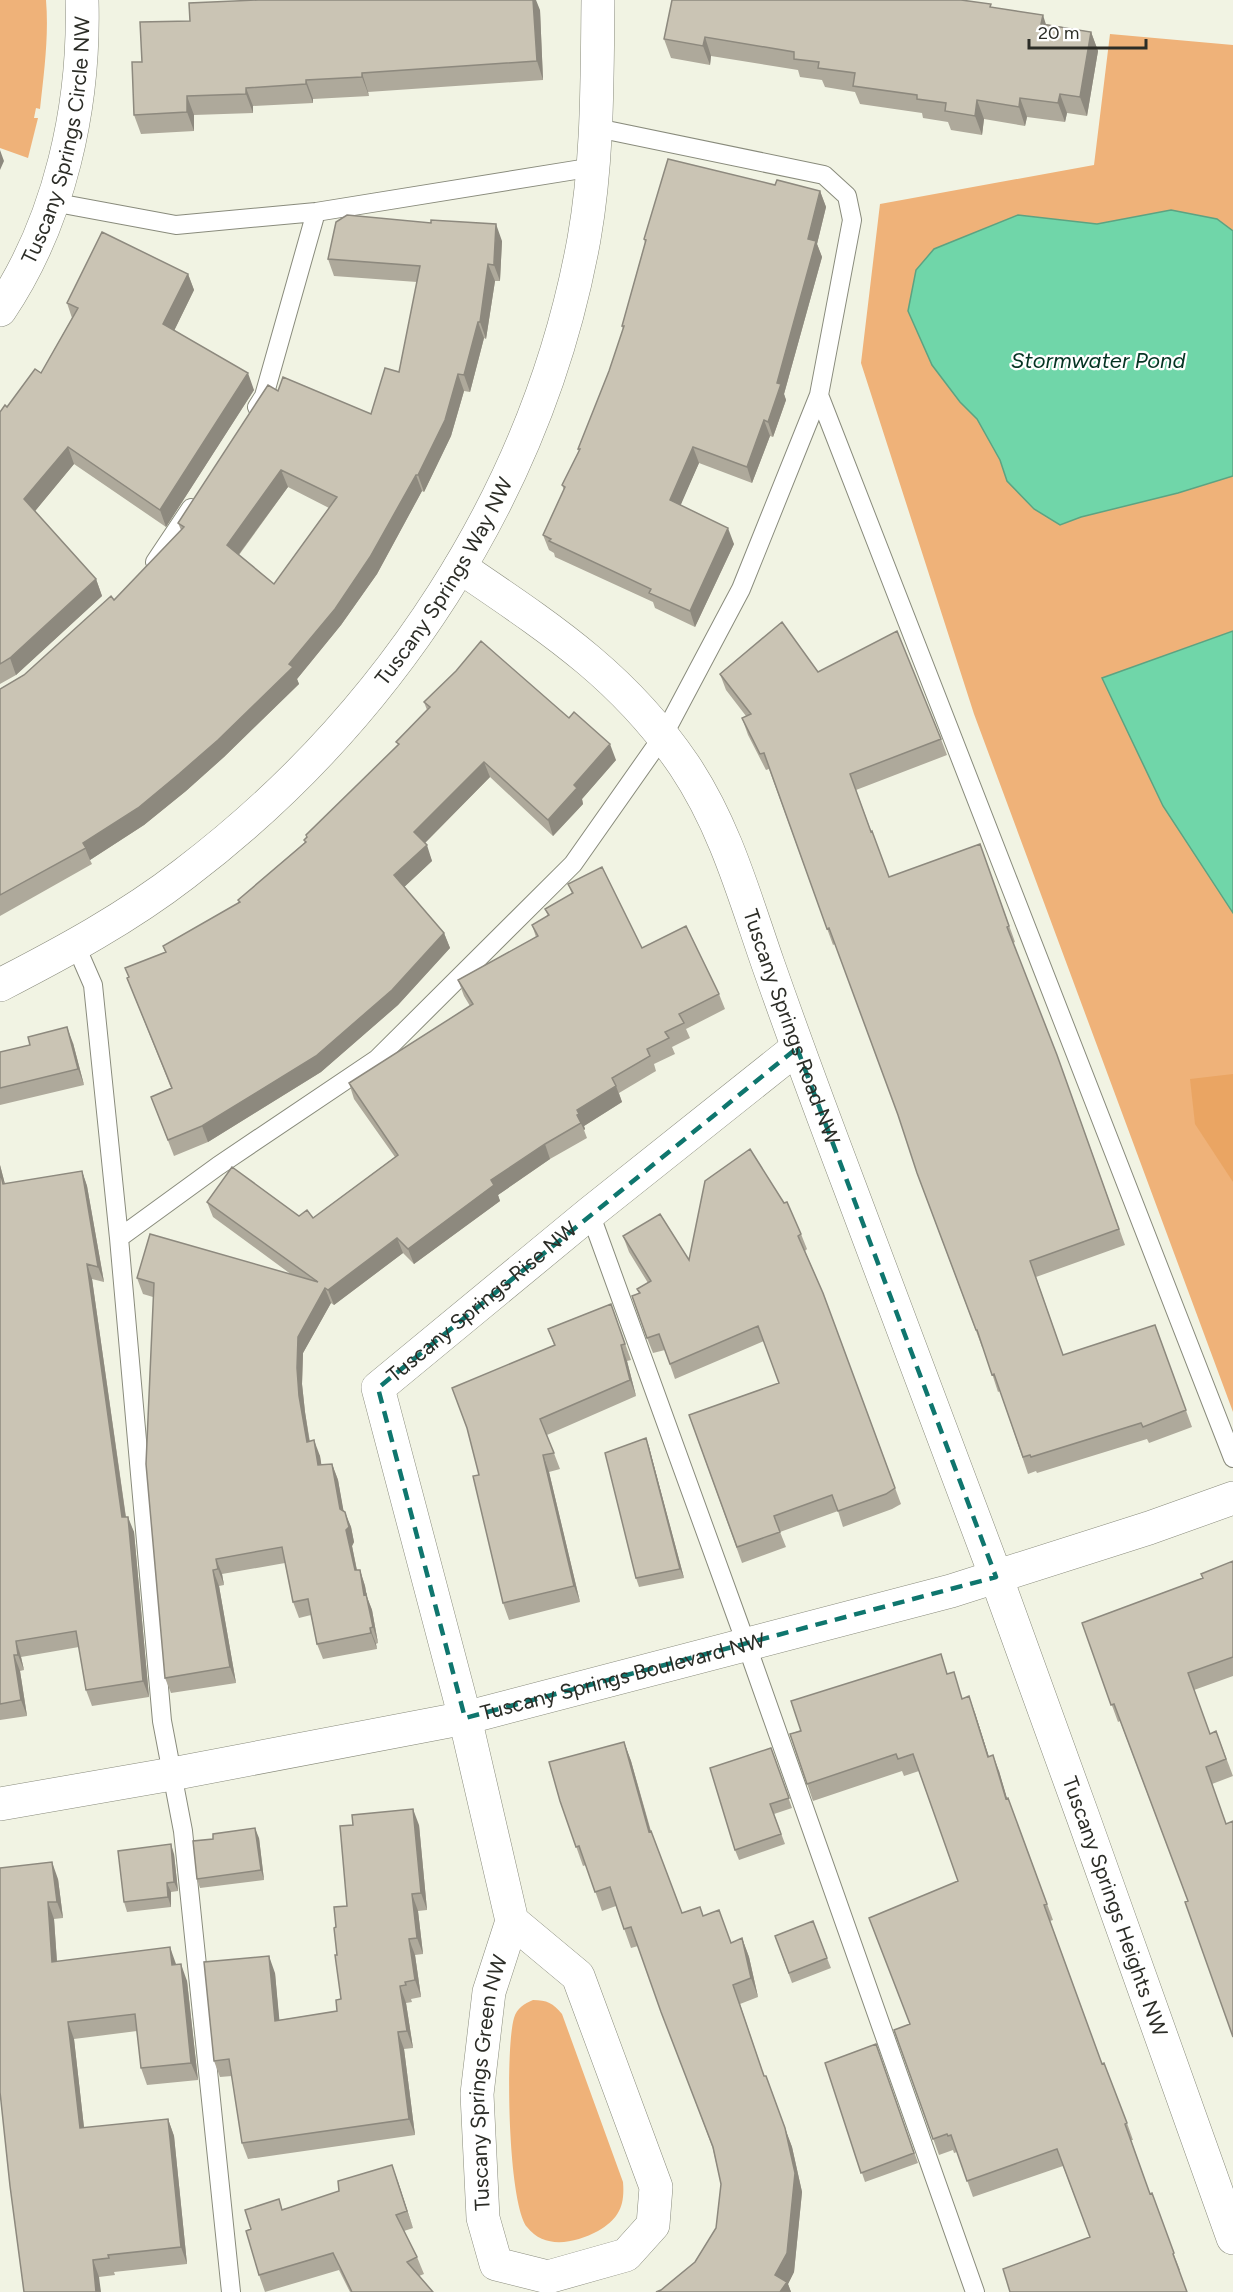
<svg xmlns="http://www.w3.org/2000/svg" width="1233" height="2292" font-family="Figtree,sans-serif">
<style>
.green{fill:#efb279}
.forest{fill:#eaa563}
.water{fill:#70d6a9;stroke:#5ca382;stroke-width:1.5}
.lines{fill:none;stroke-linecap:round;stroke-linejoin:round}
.service-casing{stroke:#898b7c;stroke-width:20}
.minor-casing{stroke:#898b7c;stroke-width:34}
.service{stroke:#fff;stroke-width:18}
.minor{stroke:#fff;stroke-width:33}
.wall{fill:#aea99b;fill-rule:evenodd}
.shaded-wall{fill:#8d897e}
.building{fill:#cac4b4;stroke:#8d897e;stroke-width:1.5;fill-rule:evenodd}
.marked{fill:none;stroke:#0f766e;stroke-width:4.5;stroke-dasharray:12 8;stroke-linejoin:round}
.labels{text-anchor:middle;stroke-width:4.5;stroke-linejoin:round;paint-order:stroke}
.street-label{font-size:21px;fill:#2c2d27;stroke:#fff}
.water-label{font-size:22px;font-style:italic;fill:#053423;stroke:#fff}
</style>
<rect width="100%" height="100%" fill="#f1f3e3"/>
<path class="green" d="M0,0h46c3,36 -2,73 -6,109l-4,-1 -2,10h4l-10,40 -28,-10z
M1110,34l123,11v1367l-259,-698 -113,-351 19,-159 214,-39z
M533,2000c14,0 20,3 29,14l61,168c2,24 -4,37 -25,49 -23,12 -53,19 -71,-4 -19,-24 -22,-178 -13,-209 3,-10 10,-14 19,-18z"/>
<path class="forest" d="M1233,1074v108l-38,-58 -5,-45z"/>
<path class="water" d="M1171,210l46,9 16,12v245l-55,17 -97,24 -21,8 -26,-16 -27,-28 -7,-21 -23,-41 -17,-17 -28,-37 -24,-54 8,-41 18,-21 84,-34 79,9z
M1233,631v282l-70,-107 -61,-128z"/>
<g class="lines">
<defs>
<path id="service" d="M52,202l124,23 140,-13 278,-45
M819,395l414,1063
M257,407l7,-11 52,-184
M155,562l36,-54
M76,946l17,39 26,253 43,483 21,110 48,461
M590,1213l157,433 228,646
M119,1238l99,-72 159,-107 196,-195 90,-128 78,-147 78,-194 33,-175 -5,-24 -23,-21 -227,-47"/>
<g id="minor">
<path id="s1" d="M0,310c60,-89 85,-204 82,-310"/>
<path id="s2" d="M460,567c88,60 163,108 224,198 41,61 60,130 84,199 26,74 53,147 81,221 50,132 100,264 149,397 80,218 157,438 235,656"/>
<path id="s3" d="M0,985c64,-33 127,-67 184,-111 204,-155 354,-381 400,-635 14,-79 13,-159 14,-239"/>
<path id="s4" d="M0,1804l172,-30 293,-56 486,-127 198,-63 84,-30"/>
<path id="s5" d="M512,1921l66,55 78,211 -3,38 -27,30 -78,22 -52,-13 -13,-46 -6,-124 12,-102 23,-71 -47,-203 -87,-330 212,-175 207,-165"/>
</g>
</defs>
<use href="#service" class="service-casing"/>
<use href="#minor" class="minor-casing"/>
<use href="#service" class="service"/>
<use href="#minor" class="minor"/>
</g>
<path class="wall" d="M992,7l54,17 45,8 7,19 -11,65 -20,-3 -2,9 -38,-5 -2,9 -41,-7 -2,16 -31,-5 -3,-8 -25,-4 -1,-5 -62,-9 -5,-12 -30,-5 -3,-7 -22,-3 -2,-7 -87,-14 -1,9 -39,-7 -7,-19z
M540,10l3,70 -175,12 1,4 -56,3v4l-60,3v7l-59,2v16l-53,3 -7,-19 8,-53z
M775,185l45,6 6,16 -9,37 5,13 -38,137 2,6 -13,37 -3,-1 -18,47 -53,-20 -19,42 54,39 -39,83 -40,-19 -2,-6 -98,-45 -1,-4 -5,-3 -6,-15 21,-45 -2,-5 17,-34 -1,-2 31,-78 14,-42 -1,-3 23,-83 -1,-4z
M502,241l-2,38v2h-5l-9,58 -2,-1 -14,54 -6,-1 -13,45 -27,56 -2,-1 -45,83 -36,51 -44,54 2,5 -75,73 -38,34 -42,34 -54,35 2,4 -92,52v-227l24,-14 90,-75 67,-70 -3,-7 100,-132 93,23 28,-42 18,-90 -83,-6 -6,-17zM288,487l41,21 -55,76 -35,-29z
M188,274l6,16 -20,41 80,59 -88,137 -92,-63 -39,47 61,68 6,17 -86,79 -16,9v-272l7,-5 34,-34 31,-55 -5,-15z
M818,672l123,67 6,16 -91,35 15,41 18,46 91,-33 35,98 -2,1 44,112 68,190 -89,32 27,78 92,-30 37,102 -43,16 -2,-4 -110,34 -1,-2 -8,3 -28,-83 -2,1 -15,-46 -1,1 -65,-174 -18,-56 -64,-173 -2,1 -64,-176 -3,1 -18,-35 -6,-17 4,-2 -20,-26 -6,-16z
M424,702l192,58 -34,39 1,5 -30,32 -63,-59 -65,66 7,18 -28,26 40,46 6,15 -52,57 -77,67 -113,70 -34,14 -23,-59 20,-9 -44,-110 38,-26 -2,-6 76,-43 -1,-3 67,-58 -1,-2 3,-3 -1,-2 92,-90 -2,-3 31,-32z
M568,884l74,64 77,46 6,15 -39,20 4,9 -18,9 3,7 -21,10 2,7 -37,22 3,9 -38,24 1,3 -1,1 3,8 -37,21 -52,36 2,6 -86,63 -11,-11 -69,52 -3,-2 -28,50 -1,31 3,28 5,30 10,14 1,9 11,-1 6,16 5,30 8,17 3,15 -2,4 5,24h3l5,16 2,11 5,13 6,33 -2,1 1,5 -54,10 -6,-15 -6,-29 -12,3 -6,-16 -8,-39 -63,11 2,11 -5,1 17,97 -65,10 -6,-15 -12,-381 -10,-3 -6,-16 155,-3 -79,-58 -6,-15 92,14 14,2 82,-61 -41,-58 -5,-16 121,-77 -6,-10 -6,-16 78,-43 -4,-12 16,-9 -3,-7 27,-15z
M73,1043l11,42 -84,20v-53z
M0,1165l5,19 77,-13 5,15 17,96 -12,-3 34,238 8,15 15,165 -57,9 -6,-16 -7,-43 -58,10 3,13 -4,1 7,45 -27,4z
M801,1234l6,15 -2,2 18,42 78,211 -9,5 -49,18 -5,-16 -58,21 6,15 -44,16 -53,-148 90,-32 -15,-42 -89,38 -10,-29 -12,3 -6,-15 -8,-44 -2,-5 11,-6 -19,-31 -6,-16 66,24z
M611,1304l20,56 -4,1 9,35 -89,39 13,34 -11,3 31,130 -71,18 -6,-17 -24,-128 75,-130 -6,-16z
M646,1438l3,9 35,131 -45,9 -3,-9z
M1233,1561v115l-39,14 16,44 6,-3 17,45 -21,8 -24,117 -68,-180 -2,1 -36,-99 121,-45z
M948,1674l15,25 12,14 14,44 10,14 8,28 1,-1 45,122 -3,1 52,143 25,59 6,17h-2l19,54 30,76h-1l-89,-33 -27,-71 -90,31 -16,-45 -3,1 -1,-3 -14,5 -45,-125 16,-6 48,-143 -39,-110 -15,5 -2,-5 -89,30 -23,-67z
M624,1742l7,19 20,70 31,82 22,3 27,27 11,-5 7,19 9,40 -18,7 24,72 28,71 10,45 -8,80 -6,12 3,8h-135l5,-2 34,-28 21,-34 5,-44 -8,-35 -75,-203 -7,2 -15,-42 -14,5 -16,-46 -3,1 -23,-65z
M771,1748l21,60 -18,6 11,30 -46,16 -4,-10z
M419,1825l8,85 -9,1 5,43 -8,1 6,42 -10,2 1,3 -6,1 7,45 -9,1 11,86 -167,24 -6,-16 -10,-67 -12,1 -6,-16 61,-88 4,47 58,-9 4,-12 -4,-44 -1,-28 11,-21z
M259,1838l5,42 -64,8 -3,-9 16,-40z
M174,1854l4,37 -7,1v15l-44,5 -3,-10z
M0,1868l58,11 5,39 -9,1 3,42 119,4 11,16 11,99 -51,5 -6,-17 -4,-37 -63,8 10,89 84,-9 6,17 13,128 -73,8 1,3 -16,2 -75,15z
M775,1936l52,22 4,10 -39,15z
M876,2044l42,119 -53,19 -40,-119z
M398,2182l15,46 -9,3 13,26 7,17 -5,2 14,16h-83l-11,-22 -74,22 -6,-17 -8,-46 32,-20z"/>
<path class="shaded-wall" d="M533,0h3l4,10 3,70 -6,-19z
M1043,15l6,19 -8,-10z
M1091,32l7,19 -11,65 -7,-19z
M705,37l6,19 -1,9 -7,-19z
M362,73l6,19 1,4 -7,-19z
M306,80l7,19v4l-7,-19z
M246,88l7,18v7l-7,-19z
M1060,94l7,19 -2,9 -7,-19z
M187,96l7,19v16l-7,-19z
M1020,98l7,19 -2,9 -6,-19z
M977,100l7,19 -2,16 -7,-19z
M0,150l4,11 -4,9z
M820,191l6,16 -9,37 5,13 -38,137 2,6 -13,37 -5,-15 9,-39 31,-144z
M496,224l6,17 -2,40 -6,-16z
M488,264l7,17 -9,58 -6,-17z
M188,274l6,16 -25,51 -6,-17z
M478,322l6,16 -14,54 -6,-17z
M248,373l6,17 -88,137 -6,-17z
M458,374l6,17 -13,45 -27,56 -6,-17z
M764,420l6,16 -18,47 -5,-16z
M68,447l6,17 -43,52 -7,-17z
M693,447l6,16 -23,53 -6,-16z
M281,470l7,17 -55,75 -6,-17z
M416,475l6,16 -45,83 -36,51 -44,54 2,5 -75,73 -38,34 -42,34 -54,35 -7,-17 206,-179z
M728,528l6,16 -39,83 -5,-16z
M96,579l6,17 -86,79 -6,-17z
M610,744l6,16 -34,39 1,5 -30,32 -5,-16 26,-35z
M484,762l6,15 -70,71 -6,-16z
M427,845l5,16 -32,30 -6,-16z
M444,933l6,15 -52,57 -77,67 -113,70 -6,-16z
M67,1027l6,16 11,42 -6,-16z
M616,1086l6,16 -38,24 1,3 -1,1 -7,-15v-5z
M545,1144l5,15 -52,36 2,6 -86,63 -6,-15 83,-69z
M0,1165l9,35 -9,-29z
M82,1171l5,15 17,96 -6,-15z
M397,1238l6,15 -69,52 -6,-15z
M87,1264l5,15 36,254 -6,-16z
M325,1288l6,15 -28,50 -1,31 3,28 7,46 -5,-16 -8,-46 -2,-28 1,-31z
M621,1345l6,16 9,35 -6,-16z
M646,1438l3,9 35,131 -4,-9z
M314,1440l6,16 4,24 -6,-15z
M543,1455l6,17 31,130 -6,-16z
M332,1464l6,16 8,44 -6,-15z
M345,1512l6,15 3,15 -2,4 8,40 -5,-16 -9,-40z
M128,1517l6,15 15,165 -6,-16z
M216,1559l6,15 2,11 -6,-16z
M213,1570l6,16 17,97 -6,-16z
M360,1570l5,16 2,11 5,13 6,33 -5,-16 -9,-32z
M370,1628l6,16 1,5 -6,-16z
M16,1641l5,16 3,13 -6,-15z
M14,1655l6,16 7,45 -6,-16z
M969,1696l6,17 19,60 -6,-16z
M624,1742l7,19 25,90 -7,-19z
M993,1755l6,16 13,44 -6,-16z
M413,1809l6,16 8,85 -6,-17z
M255,1828l4,10 5,42 -3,-10z
M171,1844l3,10 4,37 -4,-9z
M52,1862l6,17 5,39 -6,-16z
M167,1883l4,9v15l-3,-10z
M412,1894l6,17 5,43 -6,-16z
M48,1902l6,17 4,59 -6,-16z
M742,1938l7,19 9,40 -7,-19z
M409,1939l6,16 6,42 -6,-17z
M170,1947l6,17 -4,1z
M269,1956l6,17 6,64 -6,-16z
M181,1964l6,17 11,99 -7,-17z
M400,1986l6,17 7,45 -6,-17z
M68,2022l6,17 12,106 -6,-17z
M398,2032l6,17 11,86 -6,-16z
M766,2076l26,71 10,45 -8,80 -6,12 3,8h-11l-5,-17z
M168,2119l6,17 13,128 -6,-17z
M392,2165l6,17 15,46 -6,-17z
M93,2260l6,17 2,15h-5z"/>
<path class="building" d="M258,0h275l4,61 -175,12v4l-56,3v4l-60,4v6l-59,2v16l-53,3 -2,-53h10l-2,-40 50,-1 -1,-18z
M672,0h289l30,4 -1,3 53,8 -2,9 50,8 -11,65 -20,-3 -2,9 -38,-5 -1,9 -42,-7 -2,16 -30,-5 1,-8 -29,-4v-4l-64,-9 2,-13 -37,-5 1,-6 -25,-3v-7l-89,-15 -2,9 -39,-7z
M668,159l107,26 2,-5 43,11 -12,48 8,2 -39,142 4,1 -13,38 -4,-2 -17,47 -54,-20 -23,53 58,28 -38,83 -41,-18 2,-4 -102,-48 2,-2 -8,-4 22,-48 -3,-2 18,-36h-2l31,-78 15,-45h-2l24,-86 -2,-1z
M347,215l84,8v-3l65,4 -2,38v3l-6,-1 -8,58h-2l-14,53 -6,-1 -13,46 -27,55h-2l-46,82 -35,52 -46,55 4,3 -75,73 -39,34 -41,34 -55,35 3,5 -86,47v-206l24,-14 87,-79 3,4 70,-73 -6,-4 90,-138 10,6 5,-14 88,37 14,-46 14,4 21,-106 -92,-7 8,-37zM281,470l56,27 -63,87 -47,-39z
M102,232l86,42 -25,50 85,49 -88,137 -92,-63 -44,52 72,80 -86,79 -10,6v-252l5,-7 2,2 28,-38 6,4 37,-65 -11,-5z
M782,622l36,50 79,-41 44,108 -91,35 21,58 1,-1 17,46 91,-33 29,82 -2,1 50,128 62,174 -89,32 33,94 92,-30 31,85 -43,17 -2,-4 -110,34 -1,-2 -7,2 -29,-83 -2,1 -15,-45h-1l-59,-157 -19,-58 -69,-187 -2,1 -63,-176 -4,1 -18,-36 9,-4 -31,-40z
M481,641l88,77 5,-6 36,32 -36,41 3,3 -29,32 -64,-58 -70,70 13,13 -33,30 50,58 -52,57 -76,66 -114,70 -34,14 -17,-43 21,-9 -45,-110 2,-1 -4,-9 41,-16 -3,-6 77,-44 -2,-2 68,-58 -2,-2 3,-3 -1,-2 93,-91 -3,-2 34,-35 -6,-5 32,-31z
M602,867l40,81 44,-22 33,68 -40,20 5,9 -19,9 4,6 -22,11 3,7 -38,22 4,8 -39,24 2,4 -2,1 4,8 -36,21 -54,36 3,5 -86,64 -11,-11 -69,52 -3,-2 -27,49 -1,31 2,28 8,46 7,-2 4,25 14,-1 8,45 5,3 4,15 -3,3 9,40h5l4,25 2,-1 7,33 -3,1 1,5 -54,11 -9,-45 -15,3 -11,-55 -66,12 2,10 -5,1 17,97 -65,11 -19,-214 8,-181 -17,-5 13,-44 168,48 -111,-80 25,-35 67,49 8,-6 6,8 85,-63 -49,-72 124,-79 -15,-24 80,-44 -6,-11 17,-10 -4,-6 28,-16 -5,-9z
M67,1027l11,42 -78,19v-36l30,-7 -2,-8z
M750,1149l34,54 3,-1 14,32 -3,2 25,57 72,195 -9,6 -48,17 -6,-16 -58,21 6,16 -43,15 -48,-132 90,-32 -21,-57 -88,38 -11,-30 -12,4 -15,-42 8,-3 -3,-4 14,-8 -28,-45 37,-22 29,46 16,-79z
M0,1171l3,13 79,-13 16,96 -11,-3 35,253h6l15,164 -57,9 -10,-59 -60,10 2,14h-4l7,45 -21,4z
M611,1304l14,40 -4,1 9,35 -90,39 14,34 -11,2 31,131 -71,17 -30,-127 6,-1 -12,-47 -15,-40 103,-43 -7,-16z
M646,1438l34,131 -44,9 -31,-125z
M1233,1561v96l-45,16 22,61 6,-3 10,28 -20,8 20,57 7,-3v216l-48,-135 3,-1 -74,-197 -3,1 -29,-82 121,-45 -2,-4z
M941,1654l6,20 7,-2 8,27 7,-3 19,61 5,-2 13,44 2,-1 39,106 -3,1 58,159 2,-1 23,60 -2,1 25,70 2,-1 22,60 -1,1 14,38h-177l-7,-23 87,-32 -33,-88 -90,32 -16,-46 -3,1 -1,-2 -14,5 -39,-109 16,-6 -41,-106 89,-37 -45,-127 -15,5 -2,-5 -89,30 -17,-50 11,-3 -10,-30z
M624,1742l25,90 2,-1 31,82 18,-6 3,9 16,-6 12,33 11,-5 9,40 -18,7 31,91h2l19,52 10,45 -8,80 -12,22 12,7 -7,10h-124l5,-2 34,-28 21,-34 5,-44 -8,-37 -52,-135 -30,-85 -7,2 -14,-42 -15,5 -16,-46 -3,1 -16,-46 -11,-39z
M771,1748l18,50 -19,6 11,30 -46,16 -25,-82z
M413,1809l8,84 -9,1 5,44 -8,1 6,41 -10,2 1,3 -6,1 7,45 -9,1 11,87 -167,24 -13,-84 -15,2 -10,-99 65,-6 6,65 62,-10 -1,-11 5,-1 -6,-44h2l-3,-27 2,-1 -2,-20 13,-1 -7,-80 13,-1 -1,-10z
M255,1828l6,42 -64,9 -4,-38 20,-2v-5z
M171,1844l3,38 -7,1 1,14 -44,5 -6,-51z
M52,1862l5,40h-9l4,60 118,-15 2,18 9,-1 10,99 -50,5 -6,-54 -67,8 12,106 88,-9 13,128 -73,8 1,3 -16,2 3,32h-72l-14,-106 -10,-94v-224z
M813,1921l14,37 -38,15 -14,-37z
M876,2044l38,109 -53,20 -36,-110z
M392,2165l15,46 -11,4 21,42 -10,5 26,30h-81l-19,-39 -74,22 -13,-44 5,-2 -6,-19 34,-11 3,11 57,-19 -1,-10z"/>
<path class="marked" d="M797,1048l199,529 -531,141 -87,-330z"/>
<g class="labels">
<g class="street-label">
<text dy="7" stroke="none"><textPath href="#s1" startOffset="182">Tuscany Springs Circle NW</textPath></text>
<text dy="7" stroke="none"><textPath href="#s3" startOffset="610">Tuscany Springs Way NW</textPath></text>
<text dy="7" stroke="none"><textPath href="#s2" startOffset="585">Tuscany Springs Road NW</textPath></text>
<text dy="7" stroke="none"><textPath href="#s5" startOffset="1558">Tuscany Springs Rise NW</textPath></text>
<text dy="7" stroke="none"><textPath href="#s4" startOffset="636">Tuscany Springs Boulevard NW</textPath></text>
<text dy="7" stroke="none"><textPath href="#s2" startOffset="1522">Tuscany Springs Heights NW</textPath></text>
<text dy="7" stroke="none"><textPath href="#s5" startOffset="708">Tuscany Springs Green NW</textPath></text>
</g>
<g class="water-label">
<text x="1098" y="368">Stormwater Pond</text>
</g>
</g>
<path d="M1029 39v9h117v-9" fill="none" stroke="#2c2d27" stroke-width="3"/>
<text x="1038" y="39" font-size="18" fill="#2c2d27" stroke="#ffffff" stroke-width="4.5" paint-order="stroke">20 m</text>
</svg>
